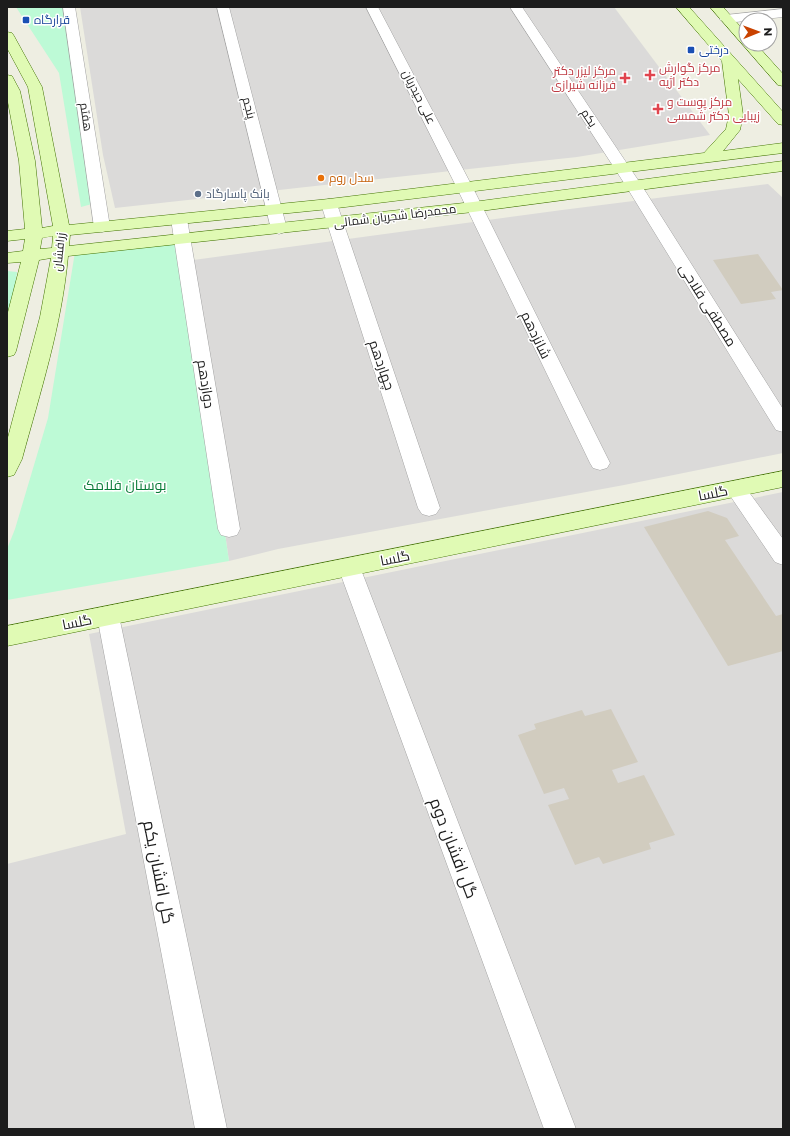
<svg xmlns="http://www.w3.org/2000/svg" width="790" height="1136" font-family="Montserrat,Cairo,sans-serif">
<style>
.residential{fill:#dbdad9}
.park{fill:#bdfad6}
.building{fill:#d1ccbf}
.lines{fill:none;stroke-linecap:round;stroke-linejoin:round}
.street-casing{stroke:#a3a3a3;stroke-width:1}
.secondary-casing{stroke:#437403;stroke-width:1}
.street{fill:#fff;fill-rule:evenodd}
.secondary{fill:#e0fab4;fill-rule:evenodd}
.transit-dot{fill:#1a4fb4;stroke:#fff;stroke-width:1.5}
.health-dot{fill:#e0444e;stroke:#fff;stroke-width:1.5}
.food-dot{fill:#e8710a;stroke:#fff;stroke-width:1.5}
.service-dot{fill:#5c6f8a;stroke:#fff;stroke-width:1.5}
.labels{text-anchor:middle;stroke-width:3;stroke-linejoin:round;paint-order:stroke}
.far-transit-label{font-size:12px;fill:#164399;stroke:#fff;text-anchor:start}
.far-health-label{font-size:12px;fill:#be3a42;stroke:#fff;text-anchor:start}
.far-street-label{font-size:12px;fill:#1c1c1c;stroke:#fff}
.far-food-label{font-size:12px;fill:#c56008;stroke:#fff;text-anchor:start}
.far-service-label{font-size:12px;fill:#4e5e75;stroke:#fff;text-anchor:start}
.street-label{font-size:14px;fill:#1c1c1c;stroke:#fff}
.park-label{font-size:14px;fill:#0a7b38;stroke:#fff}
.near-street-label{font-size:17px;fill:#1c1c1c;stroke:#fff}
</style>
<rect width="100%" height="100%" fill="#eeeee2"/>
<path class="residential" d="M80,7h534l96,128 -133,22 -462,51 -12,-53z
M768,184l15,14v255l-159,32 -346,64 -49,12 -43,-300 376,-51z
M783,492v637h-776v-265l119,-30 -37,-200z"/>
<path class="park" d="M16,7h47l29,197 -11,3 -22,-134z
M182,240l47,321 -222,39v-51l8,-20 33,-111 27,-166z
M7,271l10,1 -4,30 -6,20z"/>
<path class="building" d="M758,254l25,36 -12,2 5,7 -35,5 -28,-44z
M708,511l19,7 12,18 -14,4 51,76 7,-2v37l-55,15 -84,-139z
M611,709l27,53 -26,8 6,13 26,-8 31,60 -26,8 2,6 -48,15 -4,-7 -24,8 -27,-60 21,-6 -5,-11 -20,6 -26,-59 18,-6 -2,-5 48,-14 3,6z"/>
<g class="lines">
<defs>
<path id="street" d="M63,7h12l35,220 -2,3 -6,2 -6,-2 -2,-3z
M217,7h12l58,222 -2,3 -6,2 -6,-2 -2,-3z
M366,7h12l95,181 137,275 -3,5 -7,2 -7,-2 -3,-5 -133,-275z
M510,7h12l120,179 141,223v23l-7,-2 -150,-244z
M783,9v8l-57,6 -7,-4 7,-4z
M329,199l6,2 2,3 103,304 -4,6 -7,2 -7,-2 -4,-6 -97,-304 2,-3z
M179,214l6,2 2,3 53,310 -3,6 -8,2 -8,-2 -3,-6 -47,-310 2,-3z
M736,481l7,3 40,55v26l-8,-3 -46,-68 -3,-5 3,-5z
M349,558l8,3 3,6 216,562h-32l-206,-562 3,-6z
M108,607l8,2 3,7 108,513h-32l-98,-513 3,-7z"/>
<path id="secondary" d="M676,7h13l94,105v13l-5,-1 -40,-45 5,36 -3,15 -17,21 60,-8v10l-454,56 -259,26 -1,11 404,-44 310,-41v10l-310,41 -405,44c-6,69 -28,137 -46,203l-8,16 -7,2v-36l33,-124 11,-59 -12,2 -23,91 -2,4 -7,2v-41l14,-54 -14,1v-10l16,-2 2,-12 -18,2v-10l18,-2 -6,-68 -12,-64v-22l5,1 8,15 15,70 7,67 11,-2 -25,-139 -21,-39v-16l5,1 2,3 28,51 27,138 260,-26 375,-46 22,-24 3,-14 -7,-54zM53,236l-1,12 -12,1 2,-11z
M710,7h13l23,26v11h10l27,30v12l-5,-1z
M783,471v16l-776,159v-20z"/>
</defs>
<use href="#street" class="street-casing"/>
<use href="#secondary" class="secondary-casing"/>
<use href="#street" class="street"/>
<use href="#secondary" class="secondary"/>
</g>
<g class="transit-dot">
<rect x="22" y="16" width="8" height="8" rx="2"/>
<rect x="687" y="46" width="8" height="8" rx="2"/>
</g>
<g class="health-dot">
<path d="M648 69h4v4h4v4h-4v4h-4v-4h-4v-4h4z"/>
<path d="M623 72h4v4h4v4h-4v4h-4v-4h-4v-4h4z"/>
<path d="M656 103h4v4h4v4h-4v4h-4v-4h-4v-4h4z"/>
</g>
<circle class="food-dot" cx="321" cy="178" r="4"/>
<circle class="service-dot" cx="198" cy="194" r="4"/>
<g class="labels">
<g class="far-transit-label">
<text x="34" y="24">قرارگاه</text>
<text x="699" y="54">درختی</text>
</g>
<g class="far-health-label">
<text x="659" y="72">مرکز گوارش<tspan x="659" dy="14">دکتر اژیه</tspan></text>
<text x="616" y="75" text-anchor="end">مرکز لیزر دکتر<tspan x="616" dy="14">فرزانه شیرازی</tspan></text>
<text x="667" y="106">مرکز پوست و<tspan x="667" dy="14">زیبایی دکتر شمسی</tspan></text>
</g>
<g class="far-street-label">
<text transform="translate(419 97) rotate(63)" y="4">علی حیدریان</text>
<text transform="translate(249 108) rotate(76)" y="4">پنجم</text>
<text transform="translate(86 117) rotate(82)" y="4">هفتم</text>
<text transform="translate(589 118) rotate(57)" y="4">یکم</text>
<text transform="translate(395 216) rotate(-7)" y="4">محمدرضا شجریان شمالی</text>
<text transform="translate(59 252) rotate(-84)" y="4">زرافشان</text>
</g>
<g class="far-food-label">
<text x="329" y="182">سدل روم</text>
</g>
<g class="far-service-label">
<text x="206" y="198">بانک پاسارگاد</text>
</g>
<g class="street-label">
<text transform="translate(708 305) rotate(58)" y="5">مصطفی فلاحی</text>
<text transform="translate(536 335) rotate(64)" y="5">شانزدهم</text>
<text transform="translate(382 365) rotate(71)" y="5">چهاردهم</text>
<text transform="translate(206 384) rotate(81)" y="5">دوازدهم</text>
<text transform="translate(713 493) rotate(-11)" y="5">گلسا</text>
<text transform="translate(395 558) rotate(-11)" y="5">گلسا</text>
<text transform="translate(77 622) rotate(-11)" y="5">گلسا</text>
</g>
<g class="park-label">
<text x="125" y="490">بوستان فلامک</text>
</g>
<g class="near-street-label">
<text transform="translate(454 848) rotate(69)" y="6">گل افشان دوم</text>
<text transform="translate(159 872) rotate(79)" y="6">گل افشان یکم</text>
</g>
</g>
<rect width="790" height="1136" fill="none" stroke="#1c1c1c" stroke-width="16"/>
<g transform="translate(758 32) rotate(89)"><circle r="19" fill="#ffffff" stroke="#a4a4a4"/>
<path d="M0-3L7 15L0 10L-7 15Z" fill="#c94200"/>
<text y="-6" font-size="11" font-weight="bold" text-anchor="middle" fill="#1c1c1c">N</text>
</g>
</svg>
